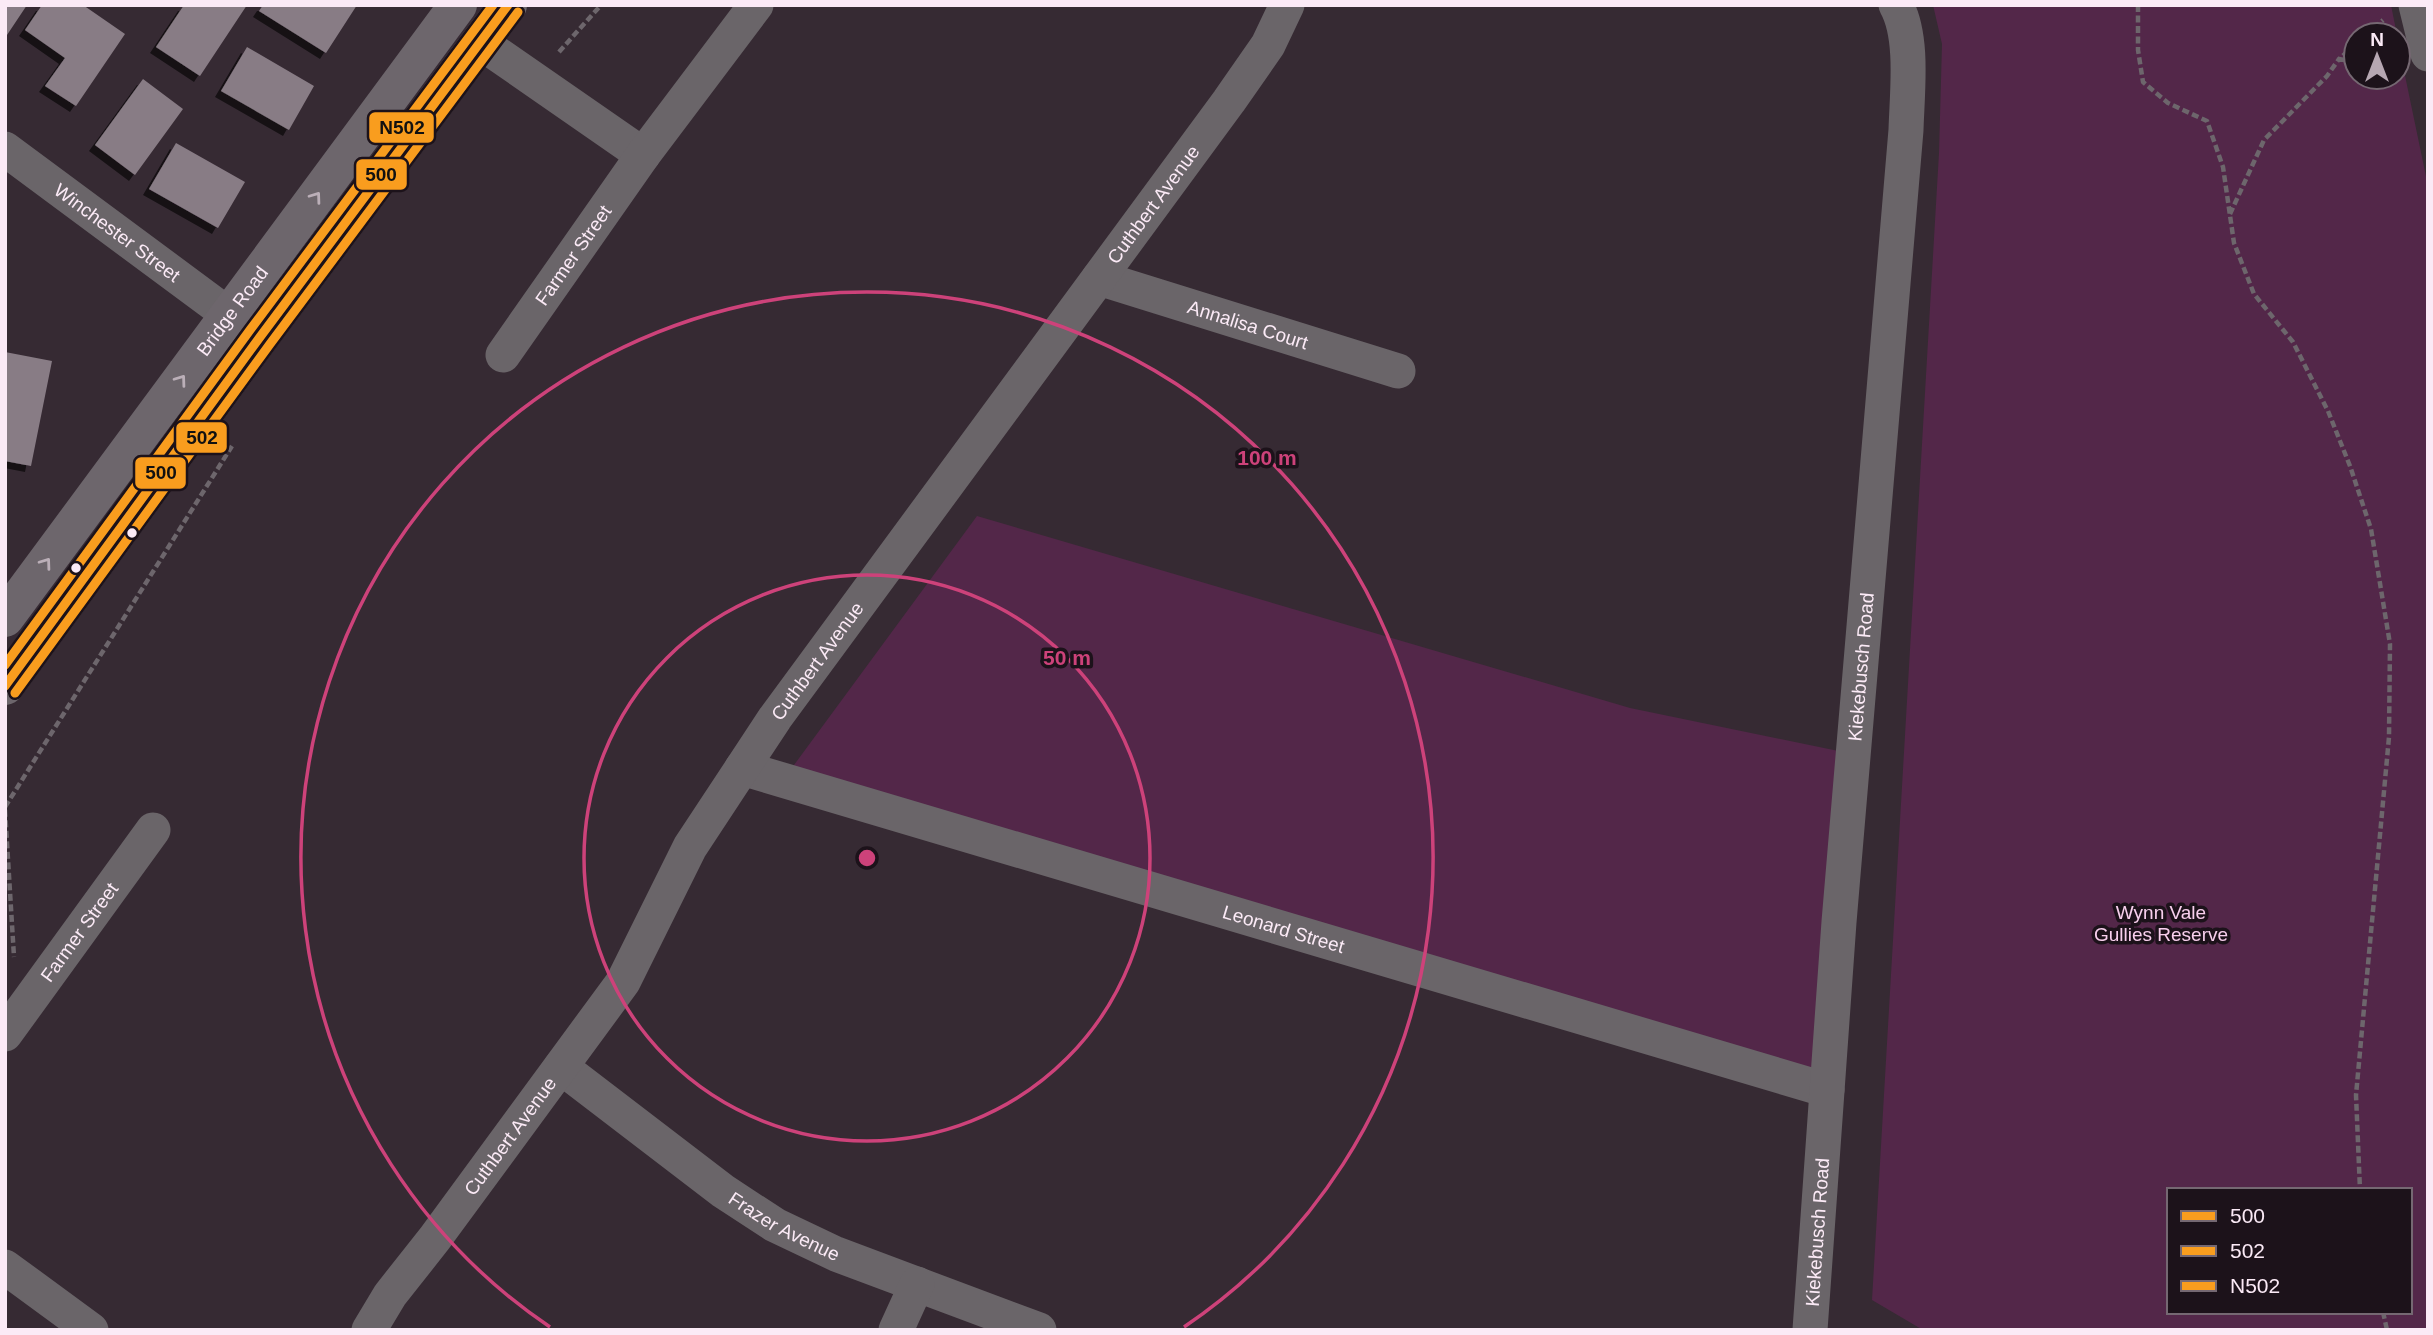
<svg xmlns="http://www.w3.org/2000/svg" width="2433" height="1335" font-family="Arial,sans-serif">
<style>
.green{fill:#532749;fill-rule:evenodd}
.building{fill:#887c85;filter:url(#shadow)}
.lines{fill:none;stroke-linecap:round;stroke-linejoin:round}
.path{stroke:#6d666c;stroke-width:4.5;stroke-dasharray:7 3.5;stroke-linecap:butt}
.street{stroke:#6a6569;stroke-width:35}
.secondary{stroke:#6d666c;stroke-width:38}
.bus-1-casing{stroke:#1c121a;stroke-width:14}
.bus-2-casing{stroke:#1c121a;stroke-width:14}
.bus-3-casing{stroke:#1c121a;stroke-width:14}
.bus-1{stroke:#f99d1e;stroke-width:9}
.bus-2{stroke:#f99d1e;stroke-width:9}
.bus-3{stroke:#f99d1e;stroke-width:9}
.oneway{stroke:#bbafb8}
.ring{fill:none;stroke:#cd427a;stroke-width:3.5}
.bus-dot{fill:#fbeaf6;stroke:#1c121a;stroke-width:2.5}
.labels{text-anchor:middle;stroke-width:7;stroke-linejoin:round;paint-order:stroke}
.street-label{font-size:19px;fill:#fbeaf6;stroke:#1c121a}
.park-label{font-size:19px;fill:#f8cfed;stroke:#1c121a}
.centre{fill:#cd427a;stroke:#1c121a;stroke-width:3.5}
.ring-label{font-size:21px;text-anchor:middle;font-weight:bold;fill:#cd427a;stroke:#1c121a;stroke-width:7;stroke-linejoin:round;paint-order:stroke}
.line-badge{stroke:#1c121a;stroke-width:2.5}
.pale-badge-label{font-size:19px;text-anchor:middle;font-weight:bold;fill:#111}
</style>
<defs>
<filter id="shadow"><feDropShadow dx="-6" dy="6" stdDeviation="0" flood-color="#0009"/></filter>
</defs>
<rect width="100%" height="100%" fill="#362a33"/>
<path class="green" d="M1933,5h458l6,30h-41v42h42v-35l30,144v1144h-505l-51,-30 67,-1147 3,-109zM2169,1190h241v122h-241z
M977,516l653,192 223,46 -26,336 -1044,-310z"/>
<path class="building" d="M5,5h22l-22,33z
M42,5h41l42,29 -49,72 -31,-20 20,-28 -40,-28z
M184,5h63l-47,71 -44,-29z
M263,5h94l-31,48 -67,-42z
M247,47l67,39 -25,44 -68,-39z
M143,79l40,30 -48,66 -40,-30z
M176,143l69,39 -27,46 -69,-39z
M5,352l47,9 -21,105 -26,-5z"/>
<g class="lines">
<path class="path" d="M2138,5v45l5,32 25,21 39,18 16,46 11,76 20,51 39,48 35,69 22,55 21,63 19,115 -1,93 -33,358 4,95
M2366,35l17,-15
M2356,44l-17,15 17,3
M559,52l42,-47
M2230,214l34,-74 63,-64 12,-17
M5,807l227,-361
M5,810l9,147
M2383,1312l4,18"/>
<g class="street">
<path d="M2416,5l12,49"/>
<path d="M480,42l163,113"/>
<path id="s1" d="M5,149l224,166"/>
<path id="s2" d="M1099,278l299,93"/>
<path id="s3" d="M503,355l140,-200 113,-150"/>
<path id="s4" d="M742,768l1085,322"/>
<path id="s5" d="M5,1034l148,-204"/>
<path id="s6" d="M561,1067l162,124 52,34 61,29 203,76"/>
<path d="M5,1267l86,63"/>
<path id="s7" d="M369,1330l21,-35 45,-57 188,-256 67,-135 85,-129 454,-617 39,-56 19,-40"/>
<path d="M896,1330l21,-46"/>
<path id="s8" d="M1810,1330l29,-408 67,-792c1,-37 8,-93 -10,-125"/>
</g>
<g class="secondary">
<path id="s9" d="M5,618l453,-613"/>
<path d="M5,686l255,-349 248,-332"/>
</g>
<defs>
<path id="bus-1" d="M5,686l255,-349 248,-332"/>
<path id="bus-2" d="M15,693l255,-349 248,-332"/>
<path id="bus-3" d="M5,665l245,-335 243,-325"/>
</defs>
<use href="#bus-1" class="bus-1-casing"/>
<use href="#bus-2" class="bus-2-casing"/>
<use href="#bus-3" class="bus-3-casing"/>
<use href="#bus-1" class="bus-1"/>
<use href="#bus-2" class="bus-2"/>
<use href="#bus-3" class="bus-3"/>
</g>
<defs><path id="oneway-chevron" d="M-2-3.5L2.5 0L-2 3.5" fill="none" stroke-width="1.6" stroke-linecap="round" stroke-linejoin="round" transform="scale(1.75)"/></defs>
<g class="oneway">
<use href="#oneway-chevron" transform="translate(316 197) rotate(-54)"/>
<use href="#oneway-chevron" transform="translate(181 380) rotate(-54)"/>
<use href="#oneway-chevron" transform="translate(46 563) rotate(-54)"/>
</g>
<g class="ring">
<circle cx="867" cy="858" r="283"/>
<path d="M550 1327A566 566 0 1 1 1184 1327"/>
</g>
<g class="bus-dot">
<circle cx="132" cy="533" r="6"/>
<circle cx="76" cy="568" r="6"/>
</g>
<g class="labels">
<g class="street-label">
<text dy="7" stroke="none"><textPath href="#s7" startOffset="1374">Cuthbert Avenue</textPath></text>
<text dy="7" stroke="none"><textPath href="#s1" startOffset="140">Winchester Street</textPath></text>
<text dy="7" stroke="none"><textPath href="#s3" startOffset="122">Farmer Street</textPath></text>
<text dy="7" stroke="none"><textPath href="#s9" startOffset="382">Bridge Road</textPath></text>
<text dy="7" stroke="none"><textPath href="#s2" startOffset="156">Annalisa Court</textPath></text>
<text dy="7" stroke="none"><textPath href="#s7" startOffset="807">Cuthbert Avenue</textPath></text>
<text dy="7" stroke="none"><textPath href="#s8" startOffset="665">Kiekebusch Road</textPath></text>
<text dy="7" stroke="none"><textPath href="#s4" startOffset="565">Leonard Street</textPath></text>
<text dy="7" stroke="none"><textPath href="#s5" startOffset="126">Farmer Street</textPath></text>
<text dy="7" stroke="none"><textPath href="#s7" startOffset="240">Cuthbert Avenue</textPath></text>
<text dy="7" stroke="none"><textPath href="#s6" startOffset="275">Frazer Avenue</textPath></text>
<text dy="7" stroke="none"><textPath href="#s8" startOffset="98">Kiekebusch Road</textPath></text>
</g>
<g class="park-label">
<text x="2161" y="919">Wynn Vale<tspan x="2161" dy="22">Gullies Reserve</tspan></text>
</g>
</g>
<circle cx="867" cy="858" r="10" class="centre"/>
<g class="ring-label">
<text x="1267" y="465">100 m</text>
<text x="1067" y="665">50 m</text>
</g>
<g class="line-badge">
<rect x="368" y="111" width="67" height="33" rx="7" fill="#f99d1e"/>
<rect x="355" y="158" width="53" height="33" rx="7" fill="#f99d1e"/>
<rect x="175" y="421" width="53" height="33" rx="7" fill="#f99d1e"/>
<rect x="134" y="456" width="53" height="34" rx="7" fill="#f99d1e"/>
</g>
<g class="pale-badge-label">
<text x="402" y="134">N502</text>
<text x="381" y="181">500</text>
<text x="202" y="444">502</text>
<text x="161" y="479">500</text>
</g>
<rect width="2433" height="1335" fill="none" stroke="#fbeaf6" stroke-width="14"/>
<rect x="2167" y="1188" width="245" height="126" fill="#1c121a" stroke="#756872" stroke-width="2"/>
<rect x="2181" y="1211" width="35" height="10" fill="#f99d1e" stroke="#756872" stroke-width="2"/>
<text x="2230" y="1223" font-size="21" fill="#fbeaf6">500</text>
<rect x="2181" y="1246" width="35" height="10" fill="#f99d1e" stroke="#756872" stroke-width="2"/>
<text x="2230" y="1258" font-size="21" fill="#fbeaf6">502</text>
<rect x="2181" y="1281" width="35" height="10" fill="#f99d1e" stroke="#756872" stroke-width="2"/>
<text x="2230" y="1293" font-size="21" fill="#fbeaf6">N502</text>
<g transform="translate(2377 56)"><circle r="33" fill="#1c121a" stroke="#756872" stroke-width="2"/>
<path d="M0-5L12 26L0 18L-12 26Z" fill="#b6a7b2"/>
<text y="-10" font-size="19" font-weight="bold" text-anchor="middle" fill="#fbeaf6">N</text>
</g>
</svg>
